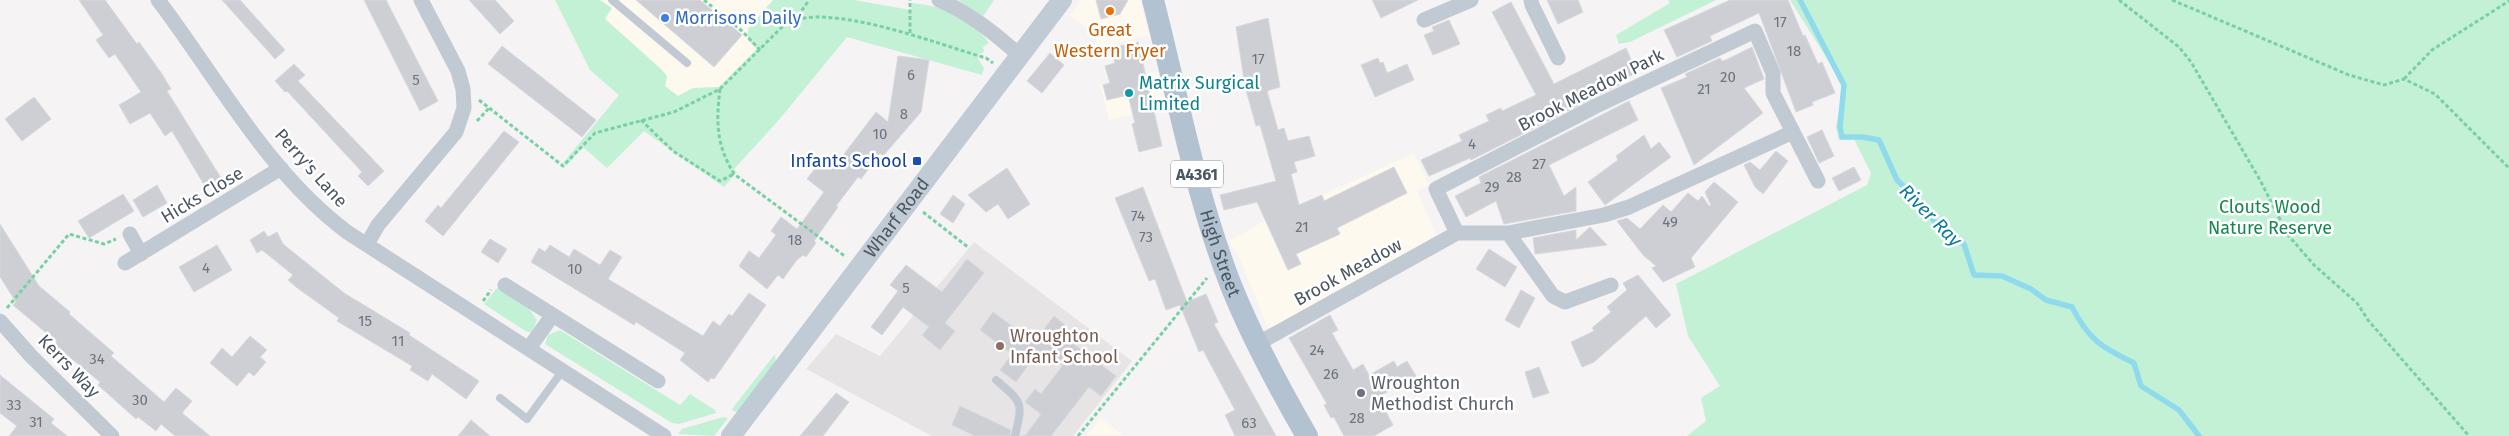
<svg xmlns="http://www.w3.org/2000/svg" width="2509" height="436" font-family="'Fira Sans',sans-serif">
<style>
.commercial{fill:#fdf9ef}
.education{fill:#e6e4e5}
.green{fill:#c3f1d5}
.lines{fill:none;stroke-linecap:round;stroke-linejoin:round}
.stream{stroke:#90daee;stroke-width:5.5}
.building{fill:#cdcfd5;stroke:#d7d9de}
.path{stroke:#7ad0a6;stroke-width:3;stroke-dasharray:4 2.5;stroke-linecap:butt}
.lane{stroke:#c1cad2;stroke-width:8}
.street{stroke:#c1cad2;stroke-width:15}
.secondary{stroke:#c1cbd6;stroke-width:20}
.primary{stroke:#b3c2d1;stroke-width:22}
.food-dot{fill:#e8710a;stroke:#fff;stroke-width:2}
.shop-dot{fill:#3f7fe0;stroke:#fff;stroke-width:2}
.culture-dot{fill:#0f9aa8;stroke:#fff;stroke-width:2}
.transit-dot{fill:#1a4fb4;stroke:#fff;stroke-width:2}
.education-dot{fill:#8d6e63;stroke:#fff;stroke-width:2}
.worship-dot{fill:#6b7280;stroke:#fff;stroke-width:2}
.labels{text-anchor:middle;stroke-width:5;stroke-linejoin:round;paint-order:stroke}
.number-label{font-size:15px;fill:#6b747e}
.shield{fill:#fff;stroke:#808990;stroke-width:1}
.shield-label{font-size:16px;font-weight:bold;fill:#4a5661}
.shop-label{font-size:18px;fill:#366cbe;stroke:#fff;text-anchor:start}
.food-label{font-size:18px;fill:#c56008;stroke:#fff}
.culture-label{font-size:18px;fill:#0d838f;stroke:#fff;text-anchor:start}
.street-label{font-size:18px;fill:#4a5661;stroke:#fff}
.transit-label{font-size:18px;fill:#164399;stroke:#fff;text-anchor:end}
.park-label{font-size:18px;fill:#17864f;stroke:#fff}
.education-label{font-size:18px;fill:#785e54;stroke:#fff;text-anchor:start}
.worship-label{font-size:18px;fill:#5b616d;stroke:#fff;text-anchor:start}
.water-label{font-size:19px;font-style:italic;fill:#0c7c9b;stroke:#fff}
</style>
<rect width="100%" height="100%" fill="#f5f3f3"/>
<path class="commercial" d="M600,0h173l-25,29v11l9,9 -38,38 -26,1 -15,8 -13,-10 2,-10 -6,-7 -56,-51z
M1081,0h59l9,35 -51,13 -4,-15 -24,-18z
M1157,71l9,36 -57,13 -9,-35z
M1414,153l15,32 -12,6 19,43 -3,3 -79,47 -23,9 -15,13 -47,25 -31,-77 -9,-13 34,-19z
M1101,418l22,18h-37z"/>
<path class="education" d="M974,242l158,119 -59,75h-141l-126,-67 30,-35 44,22z"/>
<path class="green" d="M555,0h45l12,8 -7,11 56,50 6,7 -2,10 13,10 15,-8 26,-1 38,-38 -9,-9v-11l25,-29h81l57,10 1,-7c31,3 58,14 77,40l-6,4 1,5 -5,2 -1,5 6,9 -2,7 -135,-38 -69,84 -44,48 3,3 -13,15 -80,-56 -37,37 -24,-21 -17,19 -3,-3 56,-68 -29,-25z
M958,0h36l-11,16z
M1668,0h48l-86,42 -11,2 -3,-9 54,-32z
M1790,0h719v436h-822l19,-15 -5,-23 19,-12 -32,-50 -12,-52 191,-99 4,-12 -17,-34 -15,1 -3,-13 5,-28v-18z
M497,288l30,18 10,14 -5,12h-5l-43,-28z
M560,330l120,75 10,-11 25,16 1,3 -37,11 -7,-1 -127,-79 3,-9z
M775,354l1,9 -38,49 -5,-1 -1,-2z
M723,417l5,1 -14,18 -36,-2 4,-5z"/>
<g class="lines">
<path class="stream" d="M1800,0l44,85 -4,42 2,10h20l17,3 18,40 20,19 18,23 29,22 10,31 28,1 29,13 15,11 26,7c17,33 29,40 62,56l7,23 38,24 20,26"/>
</g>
<path class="building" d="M79,0h26l32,44 2,-2 23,32 9,15 -4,2 54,87 -15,10 -34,-57 -7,5 -15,-23 -20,11 -11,-19 22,-13 -26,-38 -6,4 -13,-18 7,-5z
M222,0h18l45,50 -10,9z
M364,0h22l52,101 -18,10z
M469,0h26l19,21 -14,13z
M636,0h64l42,35 -28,32z
M1096,0h32l-8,14 -19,5z
M1372,0h46l-37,18z
M1547,0h31l5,12 -25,12z
M1730,0h58l15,36 2,-1 13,29 4,-2 13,31 -23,9 1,3 -17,7 -37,-99 -49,23 2,5 -35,16 -13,-27z
M1511,2l43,82 72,-36 11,25 -17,7 1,4 -150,76 -1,-2 -41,18 -8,-16 41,-19 -3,-6 30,-14 -3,-6 15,-7 1,3 34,-16 -44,-83z
M1268,18l12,69 -13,4 11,39 6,-2 4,13 21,-5 6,20 -21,6 3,10 -6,2 8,31 23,-10 2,6 70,-34 13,26 -70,35 3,6 -44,20 5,10 -13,6 -31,-68 -33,8 -4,-15 56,-14 -16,-56 -4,1 -11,-40 -9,-59z
M1449,20l11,24 -27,11 -9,-20 10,-4 -2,-4z
M1138,42l24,104 -23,6 -7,-28 3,-1 -7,-28 -21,5 -4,-15 7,-2 -5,-17 10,-3 -4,-15z
M502,46l94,74 -14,17 -94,-73z
M1752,47l12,32 -20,9 19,25 -69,52 -33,-77 26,-11 -2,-3 35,-16 2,3 4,-1z
M1050,53l14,12 -22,28 -15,-12z
M898,56l31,4 -8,52 -38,44 -3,-3 -19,26 -3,-2 -22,29 2,1 -24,34 2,2 -10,14 -3,-2 -7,6 -13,18 -5,-4 -11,14 -28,-23 10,-15 10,7 17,-23 -5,-4 10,-14 16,12 27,-37 -17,-13 17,-22 11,9 41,-54 12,10z
M1378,58l2,5 3,-1 4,11 20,-9 7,16 -39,17 -14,-32z
M294,64l11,11 -7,6 86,90 -16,15 -10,-10 4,-4 -75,-81 -2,1 -10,-11z
M34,97l17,22 -29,22 -17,-22z
M1629,101l9,19 -89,45 15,31 12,-9v24l-72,13 -8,-23 -30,16 -11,-21 26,-13 -2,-6z
M1822,130l12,26 -15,7 -12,-26z
M504,131l15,11 -76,94 -18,-15 13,-16 3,3z
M1644,135l7,14 8,-7 12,15 -66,48 -17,-23 30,-22 -2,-4z
M1776,151l12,10 -25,33 -8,-7 -11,-22 6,-3 10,8z
M1854,167l7,13 -22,11 -7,-13z
M1007,168l23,36 -22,15 -10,-15 -12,8 -18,-17z
M1714,182l24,20 -47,56 4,9 -32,15 -11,-14 4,-2 -13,-11 -26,-34 10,-3 13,11 23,-24 8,7 17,-19 10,8 4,-5 7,10 2,-1 -6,-13z
M157,185l10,18 -24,14 -10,-17z
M1143,187l44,115 19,-8 12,28 -4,2 62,112h-41l-10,-21 10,-5 -32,-60 -4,2 -19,-47 -14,5 -11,-31 -6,2 -34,-83z
M123,194l11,17 -45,27 -11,-17z
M953,195l12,9 -12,19 -13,-9z
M0,224l39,62 31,26 -1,2 45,39 -3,3 53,46 12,-14 16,13 -10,12 28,23h-35l-14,-12 -5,7 -18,-14 -2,2 -38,-34 2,-3 -45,-37 2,-3 -44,-37 3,-3 -16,-25z
M1590,227l17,18 -72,9 -2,-16 43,-8v10z
M264,231l4,6 9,-5 6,12 61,49 66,40 -1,2 70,46 -13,18 -34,-25 -4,7 -18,-11 2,-4 -75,-45 2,-3 -43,-31 -8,-7 5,-5 -31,-25 -5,3 -7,-13z
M490,239l17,10 -9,14 -17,-11z
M217,245l15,25 -38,22 -15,-25z
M550,245l19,12 5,-8 26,16 10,-15 12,7 -14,22 95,57 10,-15 7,5 9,-12 3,2 17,-23 17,12 -52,74 -3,-1 -3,4 -28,-22 5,-7 -49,-31 -2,3 -103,-63 8,-14 6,4z
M1489,249l28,18 -12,20 -29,-18z
M967,259l17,14 -39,50 10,8 -15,19 -18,-15 7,-8 -26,-20 -21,28 -11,-8 27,-36 -8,-6 16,-20 36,27z
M1638,275l33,40 -15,13 -10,-12 -52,46 -12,5 -11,-25 23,-11 -2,-3 19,-16 -4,-5 20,-17 -4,-7z
M1521,290l14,8 -16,30 -14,-8z
M993,312l41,30 20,-26 11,9 -6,8 57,43 -15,20 -12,-9 -38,49h-30h4l16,-22 -16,-12 10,-13 6,5 22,-29 -31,-5 -16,22 -16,-12 12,-16 -32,-24z
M1330,315l8,15 -6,3 21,37 10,-6 6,11 25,-14 3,6 10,-6 9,15 -38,21 15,28 -19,11h-30l-10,-19 -3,1 -7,-13 3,-1 -38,-66z
M250,336l17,14 -7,7 6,5 -12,14 -5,-4 -12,14 -27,-23 12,-15 10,9z
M1539,367l10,26 -16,5 -8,-26z
M0,375l54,44 -3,4 16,13h-58l8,-10 -17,-13z
M836,393l13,9 -26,34h-23z
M960,406l51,24 -1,6h-35l-23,-11z
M471,420l19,16h-32z"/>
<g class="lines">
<path class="path" d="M704,0l38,31 18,19
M2119,0l60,47 12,15 69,118 28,55 26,30 43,38 11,17 31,36 70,80
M2172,0l177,75 35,10 20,-6 31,15 74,74
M798,16l11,-16
M910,33v-33
M2404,79l28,-29 77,-49
M720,89c-4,33 -4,55 14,85l112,83
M479,100l84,66 32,-33 79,-21 46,-23 65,-65c41,-24 155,21 201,34l7,5
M641,120l32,31 47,30 14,-7
M477,121l13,-14
M923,212l46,36
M483,301l8,-11
M7,308l62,-74 35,10 12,-5
M1078,436l129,-158"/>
<path class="lane" d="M612,0l75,63
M996,380c27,23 27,22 19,56
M500,398l27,21 36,-49"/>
<path class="street" d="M158,0c60,79 109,172 189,232l317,204
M939,0c29,12 57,34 80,55
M1531,0l1,5 26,53
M1424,20l47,-20
M1508,233l96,-18 25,-8 164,-75
M130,234l11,20
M367,244l11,-19 78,-93 8,-24 -1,-19 -5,-18 -37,-71
M125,263l156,-95
M505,285l153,96
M1611,285l-46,17 -12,-6 -45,-63h-51l-21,-44 160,-83 159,-75 18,42v20l45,88
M0,321l31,35 81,80
M1257,344l200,-111
M529,348l23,-32"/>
<path class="secondary" id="s1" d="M731,436l331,-436"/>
<path class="primary" id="s2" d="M1153,0c24,94 42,192 77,283 21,53 48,103 77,153"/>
</g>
<circle class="food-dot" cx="1110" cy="11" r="5"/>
<circle class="shop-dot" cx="665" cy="18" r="5"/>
<circle class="culture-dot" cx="1129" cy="93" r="5"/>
<rect class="transit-dot" x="912" y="156" width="10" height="10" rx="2.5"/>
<circle class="education-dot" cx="1000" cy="346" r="5"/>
<circle class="worship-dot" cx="1361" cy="393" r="5"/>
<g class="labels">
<g class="number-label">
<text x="1780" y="27">17</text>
<text x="1794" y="56">18</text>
<text x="1258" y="64">17</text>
<text x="911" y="80">6</text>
<text x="1728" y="82">20</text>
<text x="416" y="85">5</text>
<text x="1704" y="94">21</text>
<text x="904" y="119">8</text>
<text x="880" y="139">10</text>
<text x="1472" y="149">4</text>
<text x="1539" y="169">27</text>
<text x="1514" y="182">28</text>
<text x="1492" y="192">29</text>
<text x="1138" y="221">74</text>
<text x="1670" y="227">49</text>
<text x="1302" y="232">21</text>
<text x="1146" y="242">73</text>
<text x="795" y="245">18</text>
<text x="206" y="273">4</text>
<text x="575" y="274">10</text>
<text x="906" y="293">5</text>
<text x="365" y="326">15</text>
<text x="398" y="346">11</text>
<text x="1317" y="355">24</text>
<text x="97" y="364">34</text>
<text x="1331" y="379">26</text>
<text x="140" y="405">30</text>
<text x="14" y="410">33</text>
<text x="1357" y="423">28</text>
<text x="36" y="427">31</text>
<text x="1249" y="428">63</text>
</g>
<rect class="shield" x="1171" y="160.5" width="52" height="27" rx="4"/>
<g class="shield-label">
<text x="1197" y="180">A4361</text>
</g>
<g class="shop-label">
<text x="675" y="24">Morrisons Daily</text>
</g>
<g class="food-label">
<text x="1110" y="36">Great<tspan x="1110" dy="21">Western Fryer</tspan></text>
</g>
<g class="culture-label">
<text x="1139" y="89">Matrix Surgical<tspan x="1139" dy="21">Limited</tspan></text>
</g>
<g class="street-label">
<text transform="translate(1591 90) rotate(-27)" y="6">Brook Meadow Park</text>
<text transform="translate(311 168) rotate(48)" y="6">Perry's Lane</text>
<text transform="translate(202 195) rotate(-31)" y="6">Hicks Close</text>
<text dy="6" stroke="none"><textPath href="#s1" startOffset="274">Wharf Road</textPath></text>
<text dy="6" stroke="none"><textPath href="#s2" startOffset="262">High Street</textPath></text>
<text transform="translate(1348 272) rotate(-29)" y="6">Brook Meadow</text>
<text transform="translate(69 366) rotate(46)" y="6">Kerrs Way</text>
</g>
<g class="transit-label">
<text x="907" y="167">Infants School</text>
</g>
<g class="park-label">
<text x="2270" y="213">Clouts Wood<tspan x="2270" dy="21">Nature Reserve</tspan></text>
</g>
<g class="education-label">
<text x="1010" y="342">Wroughton<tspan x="1010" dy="21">Infant School</tspan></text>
</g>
<g class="worship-label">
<text x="1371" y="389">Wroughton<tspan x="1371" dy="21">Methodist Church</tspan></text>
</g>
<g class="water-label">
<text transform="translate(1931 215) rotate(45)" y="7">River Ray</text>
</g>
</g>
</svg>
